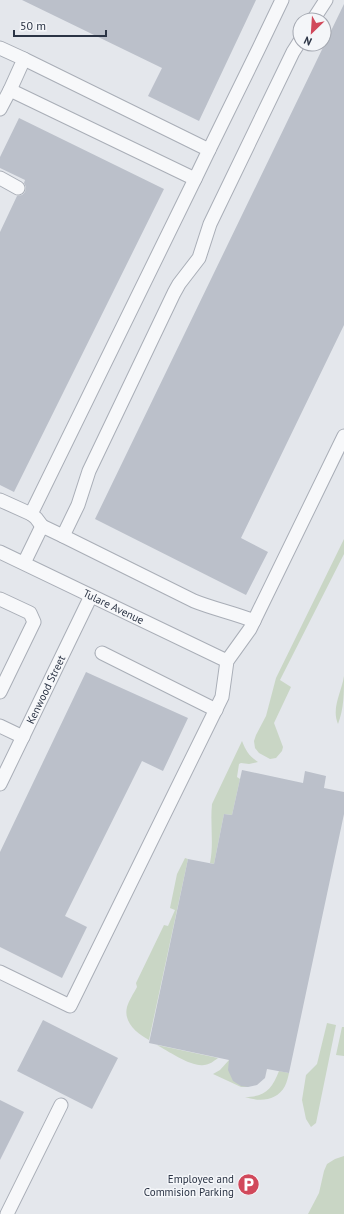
<svg xmlns="http://www.w3.org/2000/svg" width="344" height="1214" font-family="'PT Sans',sans-serif">
<style>
.green{fill:#c9d6c5}
.building{fill:#bbc0ca}
.lines{fill:none;stroke-linecap:round;stroke-linejoin:round}
.minor-casing{stroke:#a9aeb7;stroke-width:15}
.minor{stroke:#f7f8fa;stroke-width:13}
.labels{text-anchor:middle;stroke-width:3;stroke-linejoin:round;paint-order:stroke}
.street-label{font-size:11px;fill:#2b3445;stroke:#f4f6f9}
.poi-label{font-size:11px;fill:#2b3445;stroke:#f4f6f9;text-anchor:end}
</style>
<rect width="100%" height="100%" fill="#e4e7ec"/>
<path class="green" d="M344,539v15l-64,126 11,7 -17,36 9,24 -1,4 -6,7 -6,1 -11,-6 -4,-5 -1,-7 2,-6 10,-19 10,-38z
M344,676c0,16 0,33 -6,48 -7,-16 4,-33 6,-48z
M242,741c4,10 7,15 16,21l-9,2 -8,-1 -2,1 -2,13 3,2 -8,36 -8,-1 -10,50 -4,-1c4,-19 0,-39 2,-59z
M185,858l3,1 -39,181c-11,-6 -26,-17 -22,-33 2,-7 7,-14 10,-20l-1,-4 28,-58 4,1 7,-16 -5,-2 7,-34z
M327,1023l9,2 -20,98 -5,4 -5,-8 -4,-19 4,-25 11,-11z
M342,1027h2v29l-8,-1z
M157,1045l61,13c-4,3 -9,7 -14,7 -13,2 -36,-14 -47,-20z
M229,1060l19,27h-7l-28,-13 7,-4z
M279,1071l10,2c-1,4 -2,9 -4,13 -8,15 -25,16 -40,11 20,0 27,-8 34,-26z
M344,1156v58h-36l11,-21 5,-22 3,-7 8,-5z"/>
<path class="building" d="M22,0h234l-57,121 -51,-25 14,-28z
M344,4v321l-103,213 27,14 -22,43 -151,-76z
M19,118l145,71 -150,303 -14,-7v-253l17,-36 5,-1 3,-3 1,-5 -2,-4 1,-3 -25,-12v-11z
M86,672l102,46 -25,53 -21,-10 -77,155 22,11 -25,51 -62,-31v-95z
M242,770l61,13 2,-12 21,5 -2,12 20,4v22l-55,259 -22,-4 -2,9 -8,7 -9,2 -7,-1 -8,-5 -5,-11 1,-10 -80,-17 39,-184 26,5 10,-50 8,1z
M43,1020l75,38 -26,51 -75,-38z
M0,1100l24,12 -24,48z"/>
<g class="lines">
<defs>
<g id="minor">
<path d="M313,20l13,-20"/>
<path d="M0,48l24,11 -14,31"/>
<path d="M24,59l185,91 -14,29"/>
<path d="M0,109l10,-19 185,89 -164,335 5,4 6,8"/>
<path d="M209,150l50,-102 23,-48"/>
<path d="M0,178l18,10"/>
<path d="M0,500l31,14"/>
<path d="M63,536l131,65c20,8 40,12 60,20"/>
<path id="s1" d="M0,552l227,109"/>
<path d="M24,563l18,-37 21,10 15,-31 11,-34 85,-178 5,-9 20,-26 11,-34 83,-172 7,-11"/>
<path d="M0,599l30,14 4,9 -34,70"/>
<path d="M102,653l114,57"/>
<path d="M0,726l23,11"/>
<path id="s2" d="M0,784l91,-188"/>
<path d="M0,972l70,34 152,-309 5,-36 23,-32 94,-193"/>
<path d="M7,1214l54,-109"/>
</g>
</defs>
<use href="#minor" class="minor-casing"/>
<use href="#minor" class="minor"/>
</g>
<defs>
<symbol id="parking-disc" viewBox="-11 -11 22 22"><circle r="9.5" fill="#d1495b" stroke="#f4f6f9"/><path d="M-3.5-5.5H1a3.5 3.5 0 0 1 0 7H-1V5.5H-3.5ZM-1-3.4V-.6H.8a1.4 1.4 0 0 0 0-2.8Z" fill="#fff"/></symbol>
</defs>
<g fill-rule="evenodd">
<use href="#parking-disc" x="236" y="1172" width="25" height="25"/>
</g>
<g class="labels">
<g class="street-label">
<text dy="4" stroke="none"><textPath href="#s1" startOffset="126">Tulare Avenue</textPath></text>
<text dy="4" stroke="none"><textPath href="#s2" startOffset="105">Kenwood Street</textPath></text>
</g>
<g class="poi-label">
<text x="234" y="1183">Employee and<tspan x="234" dy="13">Commision Parking</tspan></text>
</g>
</g>
<g transform="translate(312 32) rotate(205)"><circle r="19" fill="#f4f6f9" stroke="#a4a8b1"/>
<path d="M0-3L7 15L0 10L-7 15Z" fill="#d1495b"/>
<text y="-6" font-size="11" font-weight="bold" text-anchor="middle" fill="#2b3445">N</text>
</g>
<path d="M14 30v6h92v-6" fill="none" stroke="#2b3445" stroke-width="2"/>
<text x="20" y="30" font-size="12" fill="#2b3445" stroke="#f4f6f9" stroke-width="3" paint-order="stroke">50 m</text>
</svg>
